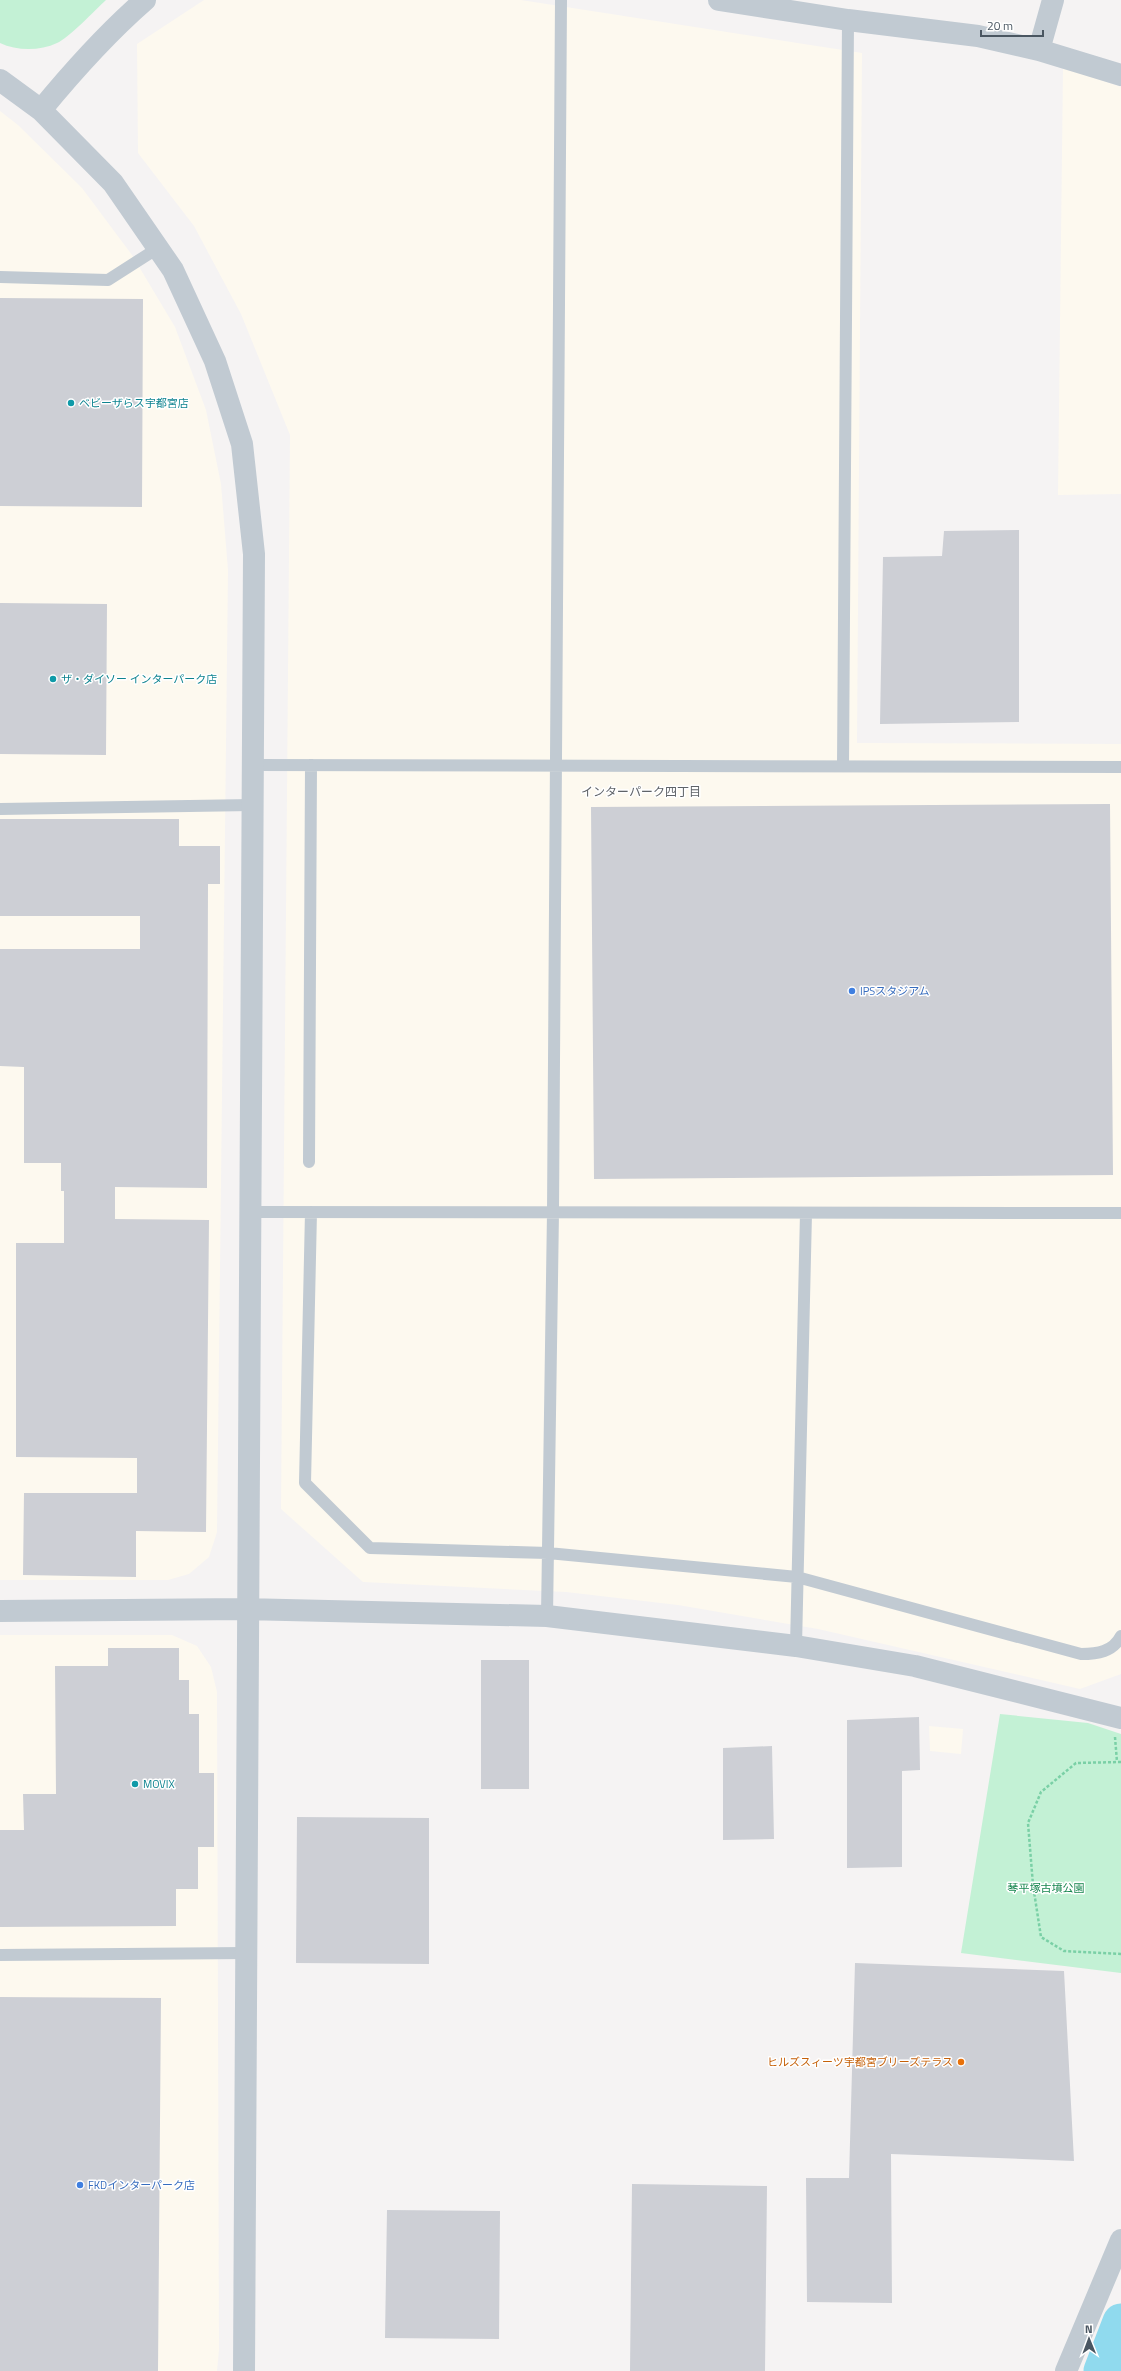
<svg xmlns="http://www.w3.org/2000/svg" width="1121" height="2371" font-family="'Titillium Web','Noto Sans JP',sans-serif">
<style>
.commercial{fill:#fdf9ef}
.green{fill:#c3f1d5}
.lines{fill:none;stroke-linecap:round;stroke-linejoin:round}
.river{stroke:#90daee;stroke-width:37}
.building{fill:#cdcfd5}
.path{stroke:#7ad0a6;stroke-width:2.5;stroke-dasharray:3 2;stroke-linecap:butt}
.service{stroke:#c1cad2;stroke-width:12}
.tertiary{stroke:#c1cad2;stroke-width:22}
.culture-dot{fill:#0f9aa8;stroke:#fff;stroke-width:1.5}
.shop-dot{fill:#3f7fe0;stroke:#fff;stroke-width:1.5}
.food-dot{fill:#e8710a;stroke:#fff;stroke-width:1.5}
.labels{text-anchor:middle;stroke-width:3;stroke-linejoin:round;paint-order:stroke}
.culture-label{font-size:11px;fill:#0d838f;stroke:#fff;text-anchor:start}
.shop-label{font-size:11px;fill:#366cbe;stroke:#fff;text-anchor:start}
.park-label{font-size:11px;fill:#17864f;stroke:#fff}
.food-label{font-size:11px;fill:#c56008;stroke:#fff;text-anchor:end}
.neighbourhood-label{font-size:12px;fill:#5f6368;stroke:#fff}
</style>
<rect width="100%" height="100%" fill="#f5f3f3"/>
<path class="commercial" d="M204,0h317l341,53 -5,690 264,1v930l-41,15 -262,-60 -140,-24 -112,-13 -203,-10 -82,-73 9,-1074 -49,-121 -47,-88 -56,-73 -1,-109z
M1063,67l58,20v407l-63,1z
M0,111l18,14 64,63 50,67 43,72 31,83 15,74 7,86 -11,962 -8,25 -20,17 -21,6h-168z
M0,1635h172l25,11 14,21 6,25 2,658 -2,21h-217z
M929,1726l34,3 -2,25 -31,-3z"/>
<path class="green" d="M0,0h106c-10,9 -38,39 -49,43 -17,8 -40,8 -57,0z
M1000,1714l88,9 33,11v239l-160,-20z"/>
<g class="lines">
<path class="river" d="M1102,2371l19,-49"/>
</g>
<path class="building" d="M0,298l143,1 -1,208 -142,-1z
M1019,530v192l-139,2 3,-167 59,-1 2,-25z
M0,603l107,1 -1,151 -106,-1z
M1110,804l3,371 -519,4 -3,-372z
M0,819h179v27h41v38h-12l-1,304 -92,-1v32l94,1 -3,312 -70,-1v46l-113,-2 1,-82h113v-35l-121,-1v-214h48v-52h-3v-28h-37v-96l-24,-1v-117h140v-33h-140z
M108,1648h71v32h10v34h10v59h15v74h-16v42h-22v37l-176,1v-97h24l-1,-36h33l-1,-128h53z
M481,1660h48v129h-48z
M919,1717l1,53 -18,1v96l-55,1v-148z
M772,1746l2,93 -51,1v-92z
M297,1817l132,1v146l-133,-1z
M855,1963l209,8 10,190 -183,-7 1,149 -85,-1 -1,-124h43z
M0,1997l161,1 -3,373h-158z
M632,2184l135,2 -2,185h-135z
M387,2210l113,1 -1,128 -114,-1z"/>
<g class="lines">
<path class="path" d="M1115,1737l2,25
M1121,1762l-45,1 -35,29 -13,31 5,62 8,52 23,14 57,3"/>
<path class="service" d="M0,277l108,3 50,-32
M252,765l869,2
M843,766l5,-746
M0,809l252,-4
M309,1162l2,-397
M250,1212l871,1
M311,1212l-6,271 65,65 178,5 249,24 284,77c16,0 32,-2 40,-18
M547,1616l6,-404 8,-1212
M796,1646l10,-433
M0,1955l246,-2"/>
<path class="tertiary" d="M719,0l129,20 130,16 61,14 82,25
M1039,50l14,-50
M0,80l41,30 72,73 60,87 42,91 27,83 12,110 -10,1817
M41,110c32,-39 65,-76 104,-110
M0,1611l247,-2 300,7 249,30 119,20 206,52
M1066,2371l55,-131"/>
</g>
<g class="culture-dot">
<circle cx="71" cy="403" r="4"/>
<circle cx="53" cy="679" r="4"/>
<circle cx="135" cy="1784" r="4"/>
</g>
<g class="shop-dot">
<circle cx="852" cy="991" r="4"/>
<circle cx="80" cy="2185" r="4"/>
</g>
<circle class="food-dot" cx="961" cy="2062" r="4"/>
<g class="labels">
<g class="culture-label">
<text x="79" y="407">ベビーザらス宇都宮店</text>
<text x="61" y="683">ザ・ダイソー インターパーク店</text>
<text x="143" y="1788">MOVIX</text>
</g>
<g class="shop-label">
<text x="860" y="995">IPSスタジアム</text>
<text x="88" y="2189">FKDインターパーク店</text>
</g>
<g class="park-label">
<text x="1046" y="1892">琴平塚古墳公園</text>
</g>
<g class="food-label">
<text x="953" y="2066">ヒルズスィーツ宇都宮ブリーズテラス</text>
</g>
<g class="neighbourhood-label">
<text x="641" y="796">インターパーク四丁目</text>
</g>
</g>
<g transform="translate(1089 2339) rotate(359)" stroke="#ffffff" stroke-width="3" paint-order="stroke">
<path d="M0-3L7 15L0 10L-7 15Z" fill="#4a5661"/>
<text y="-6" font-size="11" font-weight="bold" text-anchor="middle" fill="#4a5661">N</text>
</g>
<path d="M981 30v6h62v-6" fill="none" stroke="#4a5661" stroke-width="2"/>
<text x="987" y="30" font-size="12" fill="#4a5661" stroke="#ffffff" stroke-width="3" paint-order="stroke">20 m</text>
</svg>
